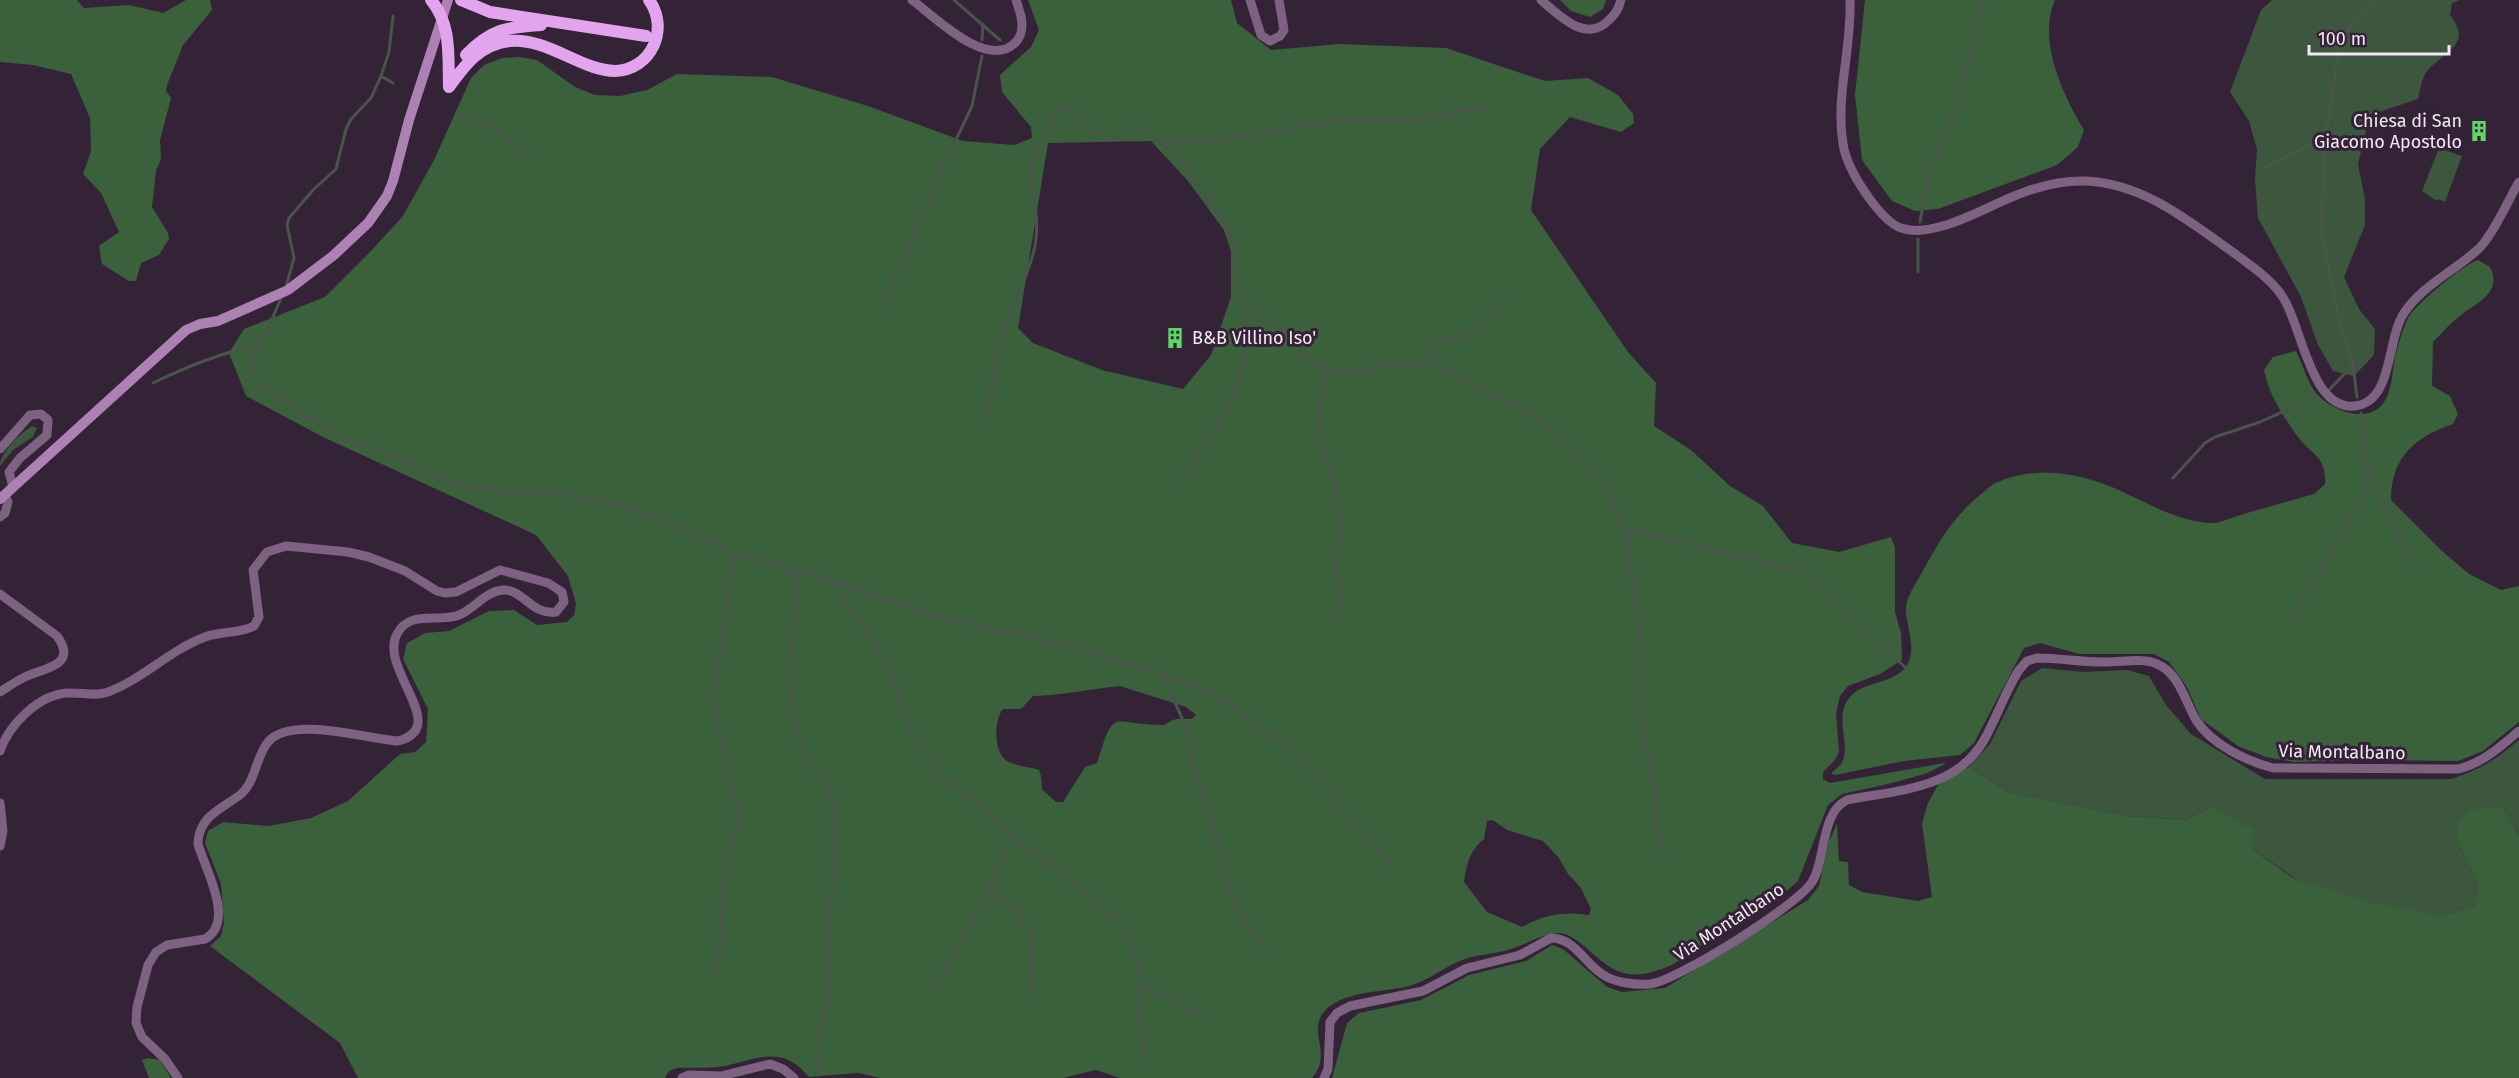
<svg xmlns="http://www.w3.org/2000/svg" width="2519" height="1078" font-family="'Fira Sans',sans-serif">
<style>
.green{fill:#3d563e}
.forest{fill:#3b603c;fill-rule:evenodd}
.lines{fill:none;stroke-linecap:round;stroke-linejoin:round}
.stream{stroke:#49544a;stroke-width:3}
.tertiary{stroke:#7e6282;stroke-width:9}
.secondary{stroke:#ad81b4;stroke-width:10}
.trunk{stroke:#e2a4ed;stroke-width:12}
.labels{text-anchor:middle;stroke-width:6;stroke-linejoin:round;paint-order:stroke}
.poi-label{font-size:18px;fill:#f3e7f5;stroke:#342237;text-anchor:end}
.street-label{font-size:18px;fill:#f3e7f5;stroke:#342237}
</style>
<rect width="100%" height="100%" fill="#342237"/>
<path class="green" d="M2272,0h188l-8,3 -2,12c26,33 -13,38 -26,61 -3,6 -4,16 -6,23l-48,16 -12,49 7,35v26l-21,52 15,32 16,20 -1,26 -20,21 -21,-5 -15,-26 -17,-48 -43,-79 -3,-39 2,-29 -8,-29 -19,-29 31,-82z
M2439,148l23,8 -17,46 -7,-3 -1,2 -15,-10z
M32,426l5,2 -4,9 -20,13 -13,16c0,-14 21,-33 32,-40z
M2042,668l42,4 43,-2 22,6 17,29 25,29 74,45h186c29,-9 45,-20 68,-39v96l-16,-29 -46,35 22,45 -5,19 -32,9 -70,-11 -76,-25 -44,-30 -42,-42 -26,13 -56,-4 -120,-24 -39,-25 21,-23 31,-63z"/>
<path class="forest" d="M0,0h77l7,8 45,-3 34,8 23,-13h24l2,10 -29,35 -16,40 -1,6 5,7 -11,42 1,19 -5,12 -4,36 16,26 1,6 -10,16 -18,8 -5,18h-7l-27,-17 -3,-18 20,-14 -18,-39 -18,-19 8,-23 -1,-33 -19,-44 -38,-9 -33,-3z
M1028,0h203l6,23 34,27 69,-6 106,4 99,33 43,-3 30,17 15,19 1,9 -13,9 -51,-15 -30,32 -9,61 97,142 28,31 -2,43 37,24 39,36 33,20 29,37 47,9 52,-15 4,11v64l6,21 1,27 -22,14 -32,12 -8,10 -4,17 3,39 -4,8 -12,12v7l7,4 115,-20 -2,2 -18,9 -37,10 -46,10 -14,11 -30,76 -16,14 -110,70c-44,18 -56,10 -89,-20 -7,-5 -15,-12 -24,-12 -17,1 -32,11 -48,16 -15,5 -33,5 -49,11 -18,7 -34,21 -53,26 -27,7 -68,4 -86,27 -15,20 10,41 -11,65h-192l-24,-8 -33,8h-182l-23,-5 -49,4c-27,-33 -51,-18 -85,-11 -16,3 -32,1 -47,2l-8,3 -4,7h-307l-18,-35 -130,-97 11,-10 3,-13 -3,-39 -16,-41 3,-12 15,-9 45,4 43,-8 37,-17 52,-47 15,-2 11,-10 2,-33 -25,-50 4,-16 18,-10 24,-2 40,-20 25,-1 23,15 30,-3 7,-7 2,-11 -8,-28 -32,-41 -213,-98 -77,-41 -17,-43 15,-24 81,-32 44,-44 34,-37 31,-56 37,-82 13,-13 18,-7 18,-1 17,3 38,27 20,8 25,1 27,-6 30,-16 95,3 96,29 95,35 51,4 18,-7 -1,-11 -29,-35 -2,-17 31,-28 8,-17zM1151,141l37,40 36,49 7,22v45l-20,58 -28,34 -81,-19 -69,-27 -15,-15 30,-185zM1120,686l66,21 10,8 -4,4c-6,0 -14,-1 -19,1 -5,2 -7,6 -13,5 -50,-1 -45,-19 -63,38l-12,4 -22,35h-7l-14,-13 -1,-13 -2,-6c-10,-3 -23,-4 -32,-9 -14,-8 -13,-42 -4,-52h18l12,-13c30,-1 58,-7 87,-10zM1493,820l14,10 36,11 16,17 9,16 13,14 10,21 -2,6c-24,-4 -46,0 -67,12l-35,-15 -23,-30c2,-17 6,-32 20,-43l3,-18z
M1560,0h46l-3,9 -13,8 -19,-6z
M1865,0h190c-18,40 8,95 29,130l-6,17 -21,18 -119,44 -23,2 -23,-10 -30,-41 -7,-65z
M2478,260l12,7c14,27 -17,37 -34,52 -8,7 -16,16 -23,23l-1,44 18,10 8,18 -5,10c-38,13 -62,33 -62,76l51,51 27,23 32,16 18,-4v136l-36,29 -25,10 -96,-1 -68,2 -28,-5 -28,-11 -37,-27 -14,-32 -18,-25 -15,-8h-75l-39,-11 -16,5 -50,95 -14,12 -56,6 -69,14 -3,-1v-2c26,-15 3,-45 13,-67 12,-28 53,-17 64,-44 7,-17 -4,-37 -3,-54 1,-12 10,-23 15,-33 18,-32 30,-55 59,-79 6,-4 11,-11 18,-13 40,-18 88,-8 127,11 28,13 57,30 89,30 8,-1 18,-5 26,-8 25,-7 49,-14 74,-21l11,-10c2,-29 -16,-30 -30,-51 -13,-19 -27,-40 -31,-63l9,-13 23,-6c6,12 10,26 17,38 12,18 49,36 68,17 12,-13 11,-37 15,-53 3,-11 7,-24 12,-35 7,-13 56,-54 70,-58z
M1969,767l39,25 120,24 56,4 26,-13 44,23 -2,19 41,29 79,25 70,12 32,-9 5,-19 -22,-45 2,-21 14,-12 30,-2 16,29v242h-1187l15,-55 12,-10 62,-13 48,-25 57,-14 26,-16 11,4 44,38 15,5 43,-4 143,-88 11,-14 10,-45 8,-17 2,37 9,1 1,23 13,7 56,9 14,-4 -10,-73 6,-21 11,-20z
M148,1058l12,2 11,18h-22l-7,-18z"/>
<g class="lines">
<path class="stream" d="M954,0l46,40
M982,40l1,-16
M381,76l12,7
M458,116l22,2 21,14 29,27
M1132,127c31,2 94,89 102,117 4,16 -1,28 7,45 9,19 30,29 45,44 12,11 21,25 36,34 21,12 49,-1 71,-3 12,-1 25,-1 36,0 17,1 31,15 44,22 14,7 28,12 42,19 55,32 101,76 112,141l15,101v81l13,66 3,37 6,29
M1158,141l57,-1 114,-18 100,-4 56,-12
M2260,170l66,-33
M1920,222l9,-53 16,-32 11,-29 28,-108
M1918,272v-33
M286,287l8,-29 -7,-33 2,-7 25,-29 22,-20 10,-40 5,-10 20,-21 10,-22 8,-24 4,-36
M282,296l-30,69 -1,10 24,21 29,19 39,22 110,45 36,8 31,4 33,-1 52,9 80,28 49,23 97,27 59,21 67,20 91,20 114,33 60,24 55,42 38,37 76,87
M886,304l44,-109 42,-89 10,-50
M1424,363l10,-19 27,-6 48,-41
M1324,368l1,13 -8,48 18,56 5,41 -3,40 3,35 -3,20
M153,383c35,-17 71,-31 108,-39
M2328,391l25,-26
M2357,397l-4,-32 -13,-43 -19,-93 5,-92 13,-92 13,-23 22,-22
M990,423c0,-23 2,-46 7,-68 9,-38 30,-71 38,-109 5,-28 -2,-46 -4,-72 -2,-25 20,-50 33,-70l37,31 11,5 15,-6
M2369,466l14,38 34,66
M2173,478l32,-35 10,-6 45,-15 56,-25
M1178,481c11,-15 24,-29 34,-44 25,-40 38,-90 36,-136
M1624,529l181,42 104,100
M783,568l15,11 -10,97 3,21 9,48 25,38 8,18 1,19 -1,55 -4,48v79l-10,29 -1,44
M832,582l47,69 17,35 14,41 14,28 19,22 58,47 21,20 96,74 12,20 10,28v55l4,38
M2292,617l27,-41 15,-32 30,-44 4,-16 -1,-23 -6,-48
M1162,674l24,53 10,49 42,136 27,37
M989,887c14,12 41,37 44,55 3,16 -3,42 -6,58
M713,973l9,-29 -1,-54 18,-73 -26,-113 21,-151
M1142,987l18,6 46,25
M934,988l47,-81 27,-64 2,-11"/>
<path class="tertiary" d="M912,0c23,17 75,70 103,43 12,-12 6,-29 1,-43
M1250,0l11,35 9,6 10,-5 4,-6 -5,-30
M1541,0c19,16 45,44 68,20 6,-5 10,-12 12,-20
M1850,0c2,50 -16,99 -6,149 4,17 15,35 25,49 8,11 20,26 32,30 34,12 89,-24 121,-35 21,-8 42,-13 65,-12 57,3 102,40 147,72 16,12 34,24 46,40 22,28 29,118 75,113 39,-5 31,-66 49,-93 17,-26 48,-41 71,-61 16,-12 33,-52 44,-70
M0,449l30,-34 11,-1 7,6 -1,15 -27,23 -11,14 4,15
M0,517l5,-4 3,-11 -3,-7
M0,594l57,42c22,30 -14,32 -32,41 -9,4 -17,10 -25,15
M0,751c9,-26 38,-56 67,-58 15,-1 27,4 41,-1 35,-13 62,-42 97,-55 16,-6 34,-3 49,-11l5,-9 -6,-47 14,-18 19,-6 62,6 21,5 36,14 32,20 8,2 11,-1 44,-22 48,13 14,9 2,10 -8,10c-25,3 -33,-23 -53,-22 -17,1 -29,19 -44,25 -20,8 -49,-6 -62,19 -19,35 55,93 1,107 -31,-2 -107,-26 -130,1 -13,16 -12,40 -28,53 -19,14 -42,22 -42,49 7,25 38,78 7,95l-38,6 -11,7 -8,13 -11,42 -1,16 6,14 23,22 13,19
M0,803l3,28 -3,15
M682,1078l7,-3 32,1 49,-12 13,5 11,9
M1324,1078l4,-9 2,-47 7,-9 13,-7 73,-15 44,-23 53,-13 31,-17c23,0 33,24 51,36 12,9 33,11 48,10 27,-3 148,-79 162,-102 14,-21 8,-69 35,-82 50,-10 110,-11 137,-60 13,-23 21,-48 35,-70l8,-9 10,-3c22,0 43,4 65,4 18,1 38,-5 55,2 22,9 28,37 39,56 15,24 50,41 77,48l185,1c25,-6 42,-22 61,-38"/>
<path class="secondary" d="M0,499l186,-169 14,-6 18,-3 70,-31 46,-35 34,-32 19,-27 6,-15 16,-61 39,-120"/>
<path class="trunk" d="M431,0c21,25 17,57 18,87
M461,0l29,12 156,24
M466,55c25,-26 41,-28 75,-30
M449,87c16,-22 30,-42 60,-46 38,-4 73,30 106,30 36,-1 55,-42 34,-71"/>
</g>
<defs>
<symbol id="building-bare" viewBox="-9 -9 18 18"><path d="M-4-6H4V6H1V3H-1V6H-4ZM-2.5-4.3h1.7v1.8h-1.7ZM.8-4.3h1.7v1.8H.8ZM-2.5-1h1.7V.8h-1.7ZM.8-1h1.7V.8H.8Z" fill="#60d56a" stroke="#342237" stroke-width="2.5" paint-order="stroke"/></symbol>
</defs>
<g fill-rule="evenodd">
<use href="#building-bare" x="2464" y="116" width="30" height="30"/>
<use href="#building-bare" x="1160" y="323" width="30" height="30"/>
</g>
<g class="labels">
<g class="poi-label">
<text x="2462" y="127">Chiesa di San<tspan x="2462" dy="21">Giacomo Apostolo</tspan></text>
<text x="1192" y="344" text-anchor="start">B&amp;B Villino Iso'</text>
</g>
<g class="street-label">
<text transform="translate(2342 752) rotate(1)" y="6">Via Montalbano</text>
<text transform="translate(1729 922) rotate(-33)" y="6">Via Montalbano</text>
</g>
</g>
<path d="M2309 45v9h140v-9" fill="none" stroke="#f3e7f5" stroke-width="3"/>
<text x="2318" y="45" font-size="18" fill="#f3e7f5" stroke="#342237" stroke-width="4.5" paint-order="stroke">100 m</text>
</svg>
